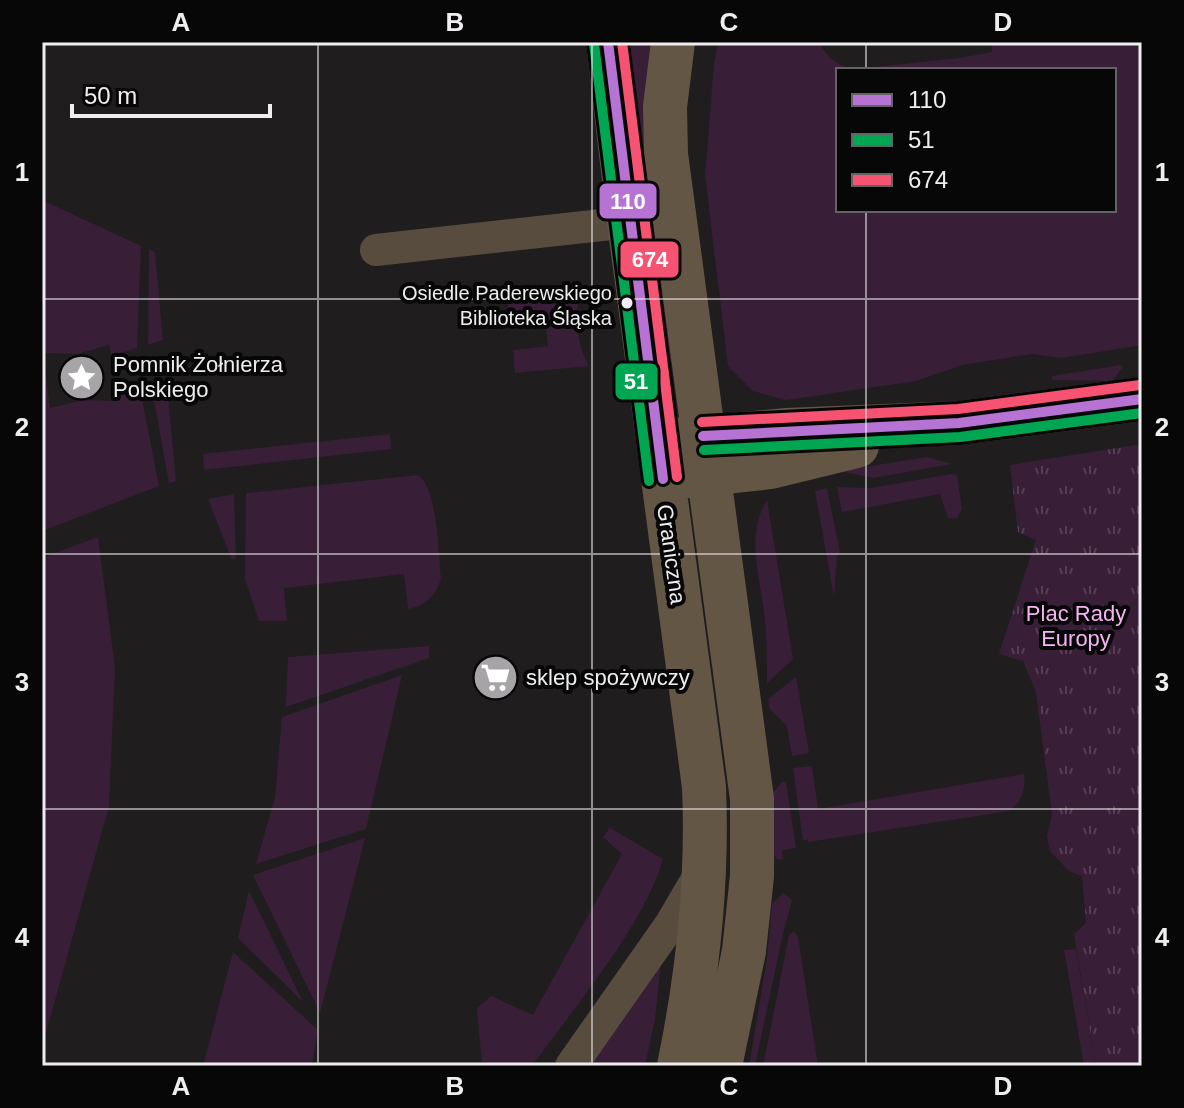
<svg xmlns="http://www.w3.org/2000/svg" width="1184" height="1108" font-family="Helvetica,sans-serif">
<style>
.green{fill:#391e38;fill-rule:evenodd}
.park{fill:url(#park-tufts)}
.lines{fill:none;stroke-linecap:round;stroke-linejoin:round}
.street{stroke:#574c3e;stroke-width:32}
.secondary{stroke:#635644;stroke-width:44}
.bus-1-casing{stroke:#080708;stroke-width:16}
.bus-2-casing{stroke:#080708;stroke-width:16}
.bus-3-casing{stroke:#080708;stroke-width:16}
.bus-1{stroke:#b673d3;stroke-width:10}
.bus-2{stroke:#00a651;stroke-width:10}
.bus-3{stroke:#f65372;stroke-width:10}
.grid{fill:none;stroke:#efedef;stroke-width:2;stroke-opacity:0.55}
.bus-dot{fill:#efedef;stroke:#080708;stroke-width:3}
.labels{text-anchor:middle;stroke-width:8;stroke-linejoin:round;paint-order:stroke}
.bus-label{font-size:20px;fill:#efedef;stroke:#080708;text-anchor:end}
.poi-label{font-size:22px;fill:#efedef;stroke:#080708;text-anchor:start}
.street-label{font-size:22px;fill:#efedef;stroke:#080708}
.park-label{font-size:22px;fill:#f7b4f4;stroke:#080708}
.line-badge{stroke:#080708;stroke-width:3}
.badge-label{font-size:22px;text-anchor:middle;font-weight:bold;fill:#fff}
.neatline{fill:none;stroke:#efedef;stroke-width:3}
.grid-label{font-size:26px;text-anchor:middle;font-weight:bold;fill:#efedef}
</style>
<defs>
<pattern id="park-tufts" width="24" height="20" patternUnits="userSpaceOnUse" patternTransform="scale(2)"><rect width="24" height="20" fill="#391e38"/><path d="M3 7l-1-3M5 7V3M7 7l1-3M15 17l-1-3M17 17v-4M19 17l1-3" fill="none" stroke="#563f55"/></pattern>
</defs>
<rect width="100%" height="100%" fill="#1f1d1e"/>
<path class="green" d="M624,42h34l20,320h-10z
M718,42h100c10,15 18,24 36,27l106,-11 32,-6 -1,-10h-6h157v303l-80,13 -30,-4 -70,11 -46,16 -122,18 -9,1 -32,-9 -25,-25 -23,-191 9,-111zM838,70h276v140h-276z
M42,200l99,46 -4,102 -26,8 -2,-11 -32,9 -34,-1 7,55 32,-8 33,1 -1,-9 27,2 18,92 -117,45z
M149,249l6,3 8,88 -15,5z
M582,291c-10,23 -5,54 7,75l-74,7 -2,-23 35,-4 -3,-27 -35,3 -3,-23z
M1120,365l3,2 -11,14 -60,-1v-4z
M153,395l15,1 8,85 -7,2z
M390,434l1,15 -187,21 -1,-16z
M927,457l25,7 -79,14 -34,-7z
M952,474l5,1 5,34 -5,9h-9l-8,-24 -98,18 -5,-25 33,1z
M418,475c20,14 20,78 23,103 -4,17 -16,28 -33,31l-4,-35 -120,14 3,33h-28l-14,-42 1,-86z
M827,488l13,64 -3,4 -3,41 -19,-106z
M234,494l2,65 -4,1 -24,-61z
M767,500l26,159 -26,24c0,-20 0,-41 -2,-62 -3,-39 -21,-85 2,-121z
M98,537l17,131 -6,138 -67,241v-489z
M429,646v12l-143,49 2,-50z
M402,675l-36,154 -110,35 19,-67 7,-80z
M796,677l13,76 -17,3 -5,-30 -18,-18 -1,-9z
M812,766l6,43 206,-35c2,14 -2,28 -15,37l-201,31v-3l-5,2 -10,-73z
M782,782h4l10,66 -14,2 1,9h-6l-10,-12 4,-52z
M610,828l53,31c-18,65 -90,150 -131,207h-50l-5,-58 14,-12 42,19 89,-161 -19,-17z
M365,838l-45,175 -67,-138z
M249,891l54,111 -65,-64z
M783,893l9,7 -10,38 -27,128h-6l18,-107 5,-55z
M794,931l4,6 20,129h-55l26,-131z
M1076,949l20,117h-12l-20,-116z
M233,952l85,78 -6,36h-109z
M661,963l-6,56 -10,47h-64z"/>
<path class="park" d="M1142,444v622h-46l-22,-132 12,-11 -4,-47 -13,-5 -19,-20 -3,-14 5,-23 -16,-122 -13,-31 -24,-7 37,-114 -18,-8 -8,-67z"/>
<g class="lines">
<path class="street" d="M376,250l253,-28
M571,1066l99,-141 31,-53"/>
<path class="secondary" d="M608,42l21,180 75,565c4,94 -6,187 -25,279
M673,42l-8,65 1,47 86,645v77l-8,75 -24,115
M675,440l112,-10 172,-7 183,-24
M681,477l90,-10 86,-21"/>
<defs>
<path id="bus-1" d="M608,42l55,437
M703,436l256,-13 183,-24"/>
<path id="bus-2" d="M594,44l55,437
M704,450l256,-13 182,-24"/>
<path id="bus-3" d="M622,42l55,435
M702,422l256,-13 182,-24"/>
</defs>
<use href="#bus-1" class="bus-1-casing"/>
<use href="#bus-2" class="bus-2-casing"/>
<use href="#bus-3" class="bus-3-casing"/>
<use href="#bus-1" class="bus-1"/>
<use href="#bus-2" class="bus-2"/>
<use href="#bus-3" class="bus-3"/>
</g>
<path class="grid" d="M318,42v1024M592,42v1024M866,42v28M866,210v856M42,299h1100M42,554h1100M42,809h1100"/>
<defs>
<symbol id="sight-disc" viewBox="-11 -11 22 22"><circle r="9.5" fill="#a6a4a6" stroke="#080708"/><path d="M0-6L1.8-2.2L6-1.7L2.9 1.2L3.7 5.4L0 3.3L-3.7 5.4L-2.9 1.2L-6-1.7L-1.8-2.2Z" fill="#fff"/></symbol>
<symbol id="supermarket-disc" viewBox="-11 -11 22 22"><circle r="9.5" fill="#a6a4a6" stroke="#080708"/><path d="M-6-5.5h2.5l.6 2H6L4.5 2H-2.5L-4.4-4H-6ZM-1.5 3.2a1.3 1.3 0 1 0 .1 0ZM3 3.2a1.3 1.3 0 1 0 .1 0Z" fill="#fff"/></symbol>
</defs>
<g fill-rule="evenodd">
<use href="#sight-disc" x="56" y="352" width="51" height="51"/>
<use href="#supermarket-disc" x="470" y="652" width="51" height="51"/>
</g>
<circle class="bus-dot" cx="627" cy="303" r="7"/>
<g class="labels">
<g class="bus-label">
<text x="612" y="300">Osiedle Paderewskiego<tspan x="612" dy="25">Biblioteka Śląska</tspan></text>
</g>
<g class="poi-label">
<text x="113" y="372">Pomnik Żołnierza<tspan x="113" dy="25">Polskiego</tspan></text>
<text x="526" y="685">sklep spożywczy</text>
</g>
<g class="street-label">
<text transform="translate(672 554) rotate(82)" y="8">Graniczna</text>
</g>
<g class="park-label">
<text x="1076" y="621">Plac Rady<tspan x="1076" dy="25">Europy</tspan></text>
</g>
</g>
<g class="line-badge">
<rect x="598" y="182" width="60" height="38" rx="8" fill="#b673d3"/>
<rect x="619" y="240" width="61" height="39" rx="8" fill="#f65372"/>
<rect x="614" y="362" width="45" height="39" rx="8" fill="#00a651"/>
</g>
<g class="badge-label">
<text x="628" y="209">110</text>
<text x="650" y="267">674</text>
<text x="636" y="389">51</text>
</g>
<rect width="1184" height="1108" fill="none" stroke="#080708" stroke-width="88"/>
<rect x="836" y="68" width="280" height="144" fill="#080708" stroke="#646364" stroke-width="2"/>
<rect x="852" y="94" width="40" height="12" fill="#b673d3" stroke="#646364" stroke-width="2"/>
<text x="908" y="108" font-size="24" fill="#efedef">110</text>
<rect x="852" y="134" width="40" height="12" fill="#00a651" stroke="#646364" stroke-width="2"/>
<text x="908" y="148" font-size="24" fill="#efedef">51</text>
<rect x="852" y="174" width="40" height="12" fill="#f65372" stroke="#646364" stroke-width="2"/>
<text x="908" y="188" font-size="24" fill="#efedef">674</text>
<path d="M72 104v12h198v-12" fill="none" stroke="#efedef" stroke-width="4"/>
<text x="84" y="104" font-size="24" fill="#efedef" stroke="#080708" stroke-width="6" paint-order="stroke">50 m</text>
<rect x="44" y="44" width="1096" height="1020" class="neatline"/>
<g class="grid-label">
<text x="181" y="31">A</text>
<text x="455" y="31">B</text>
<text x="729" y="31">C</text>
<text x="1003" y="31">D</text>
<text x="22" y="181">1</text>
<text x="1162" y="181">1</text>
<text x="22" y="436">2</text>
<text x="1162" y="436">2</text>
<text x="22" y="691">3</text>
<text x="1162" y="691">3</text>
<text x="22" y="946">4</text>
<text x="1162" y="946">4</text>
<text x="181" y="1095">A</text>
<text x="455" y="1095">B</text>
<text x="729" y="1095">C</text>
<text x="1003" y="1095">D</text>
</g>
</svg>
